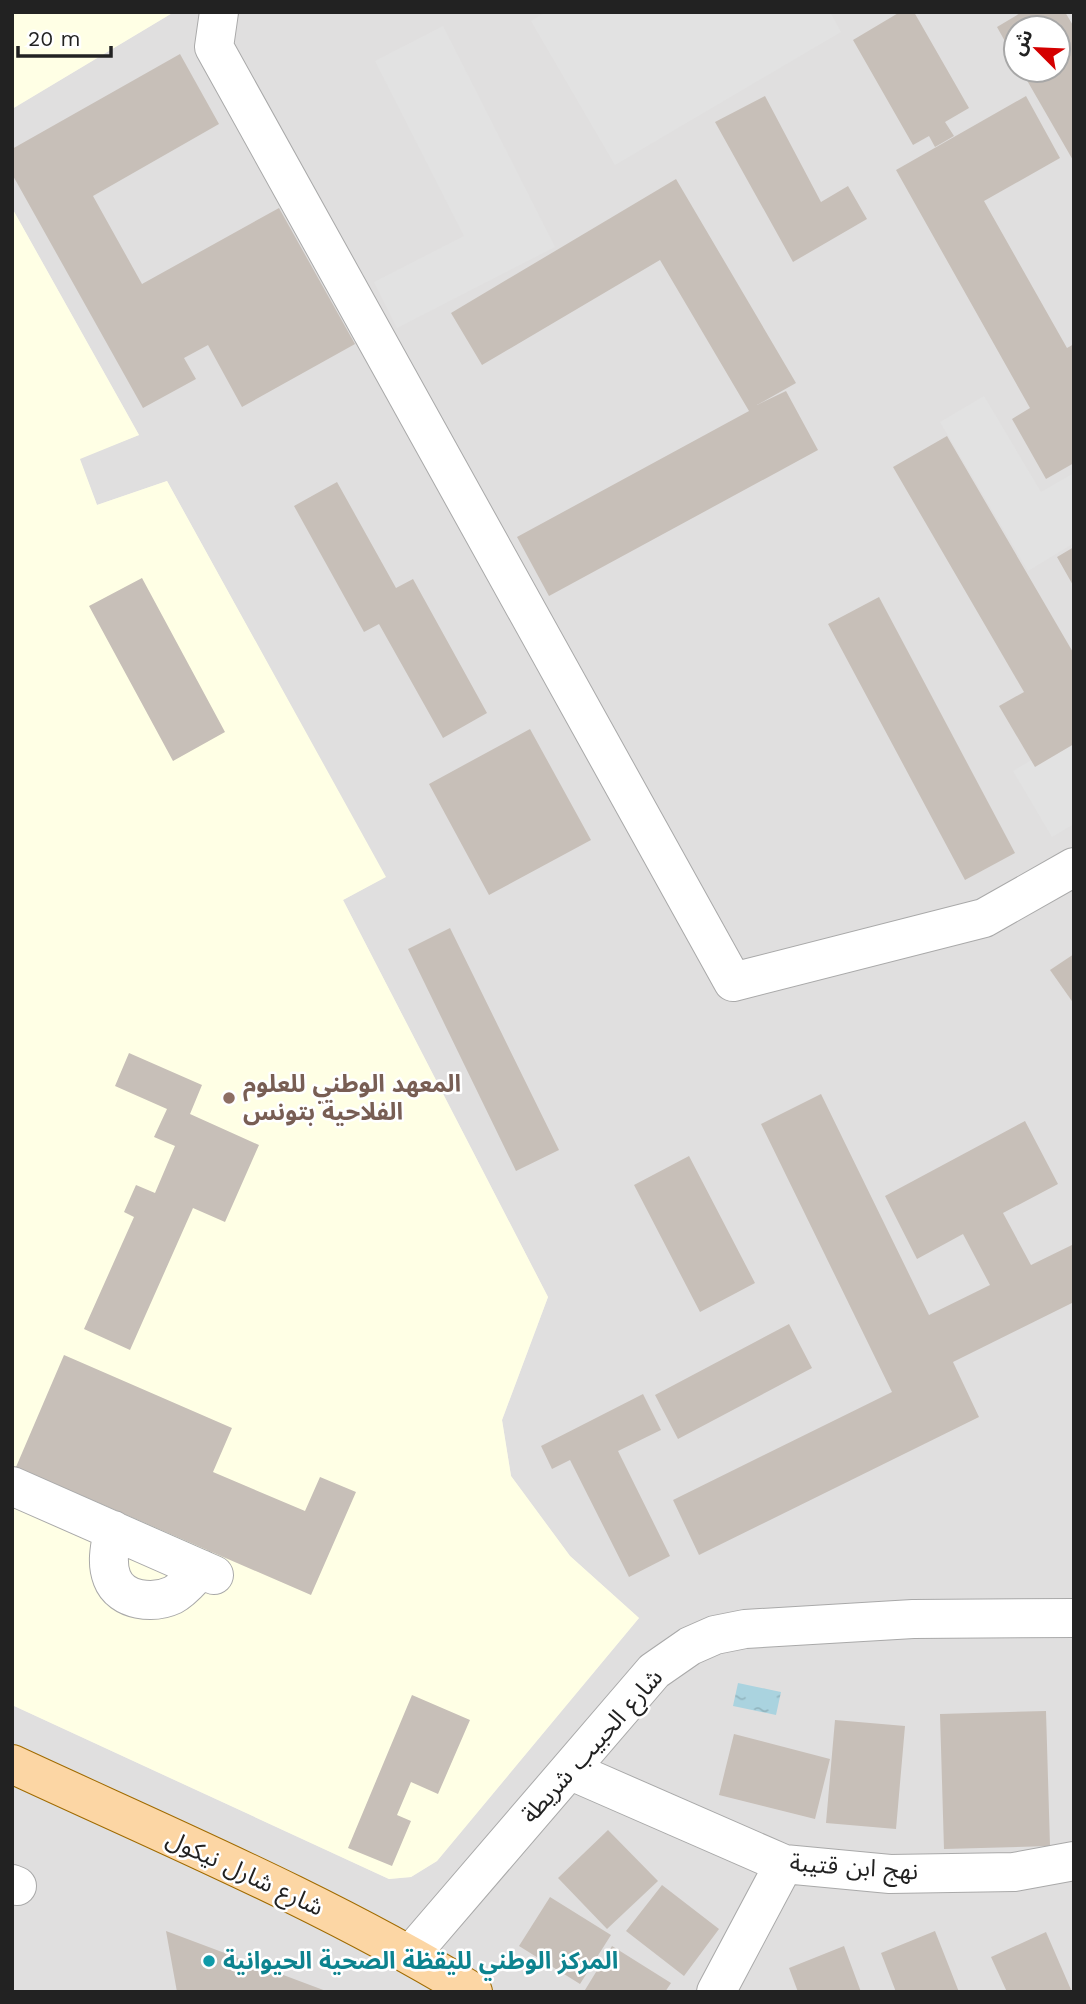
<svg xmlns="http://www.w3.org/2000/svg" width="1086" height="2004" font-family="'Work Sans','Noto Sans Arabic',sans-serif">
<style>
.residential{fill:#e0dfdf;fill-rule:evenodd}
.education{fill:#ffffe5}
.parking{fill:#e2e2e2}
.water{fill:url(#water-ripples)}
.building{fill:#c7bfb8}
.lines{fill:none;stroke-linecap:round;stroke-linejoin:round}
.minor-casing{stroke:#a9a9a9;stroke-width:40}
.major-casing{stroke:#a06b00;stroke-width:40}
.minor{stroke:#fff;stroke-width:38}
.major{stroke:#fcd6a4;stroke-width:38}
.education-dot{fill:#8d6e63;stroke:#fff;stroke-width:2.5}
.culture-dot{fill:#0f9aa8;stroke:#fff;stroke-width:2.5}
.labels{text-anchor:middle;stroke-width:5;stroke-linejoin:round;paint-order:stroke}
.education-label{font-size:24px;font-weight:bold;fill:#785e54;stroke:#fff;text-anchor:start}
.street-label{font-size:24px;fill:#222;stroke:#fff}
.culture-label{font-size:24px;font-weight:bold;fill:#0d838f;stroke:#fff;text-anchor:start}
</style>
<defs>
<pattern id="water-ripples" width="26" height="14" patternUnits="userSpaceOnUse" patternTransform="scale(1.75)"><rect width="26" height="14" fill="#aad3df"/><path d="M2 4q2-2 4 0t4 0M15 11q2-2 4 0t4 0" fill="none" stroke="#92b5bf"/></pattern>
</defs>
<rect width="100%" height="100%" fill="#f2efe9"/>
<path class="residential" d="M174,12h900v1980h-1062v-287l377,174 22,-2 26,-16 202,-243 -69,-62 -59,-80 -9,-56 46,-123 -205,-397 42,-23 -218,-396 -70,24 -18,-47 60,-23 -127,-227v-99zM1016,28h42v42h-42z"/>
<path class="education" d="M12,12h162l-162,97z
M12,208l127,227 -59,24 17,46 70,-24 219,396 -43,23 205,397 -46,123 9,56 59,80 69,62 -202,243 -26,16 -22,2 -377,-174z"/>
<path class="parking" d="M546,12h284l11,20 -226,133 -84,-144z
M443,26l112,221 -158,81 -23,-46 90,-46 -89,-175z
M984,396l57,96 33,-19v70l-46,28 -88,-149z
M1074,735v89l-22,13 -39,-66z"/>
<path class="water" d="M738,1683l43,9 -5,23 -43,-9z"/>
<path class="building" d="M900,12h14l55,96 -24,14 9,14 -19,11 -6,-11 -16,9 -60,-105z
M1022,12h43l9,15v135l-53,-92h37v-42h-42v33l-19,-34z
M180,54l39,70 -126,72 49,88 137,-76 76,136 -113,63 -34,-62 -24,13 12,21 -53,29 -131,-234v-25z
M765,96l56,106 27,-16 19,33 -74,43 -78,-140z
M1026,96l34,62 -76,43 83,147 7,-4v119l-28,16 -34,-60 18,-11 -134,-238z
M676,179l120,204 -39,22 29,-14 32,59 -269,146 -32,-59 232,-126 -89,-151 -178,105 -31,-52z
M947,436l127,218v90l-39,23 -36,-61 25,-14 -131,-225z
M337,482l59,106 17,-9 74,134 -44,25 -64,-114 -15,8 -70,-126z
M1074,547v40l-17,-30z
M142,578l83,154 -52,29 -84,-155z
M879,597l136,256 -50,27 -137,-256z
M530,729l61,111 -102,55 -60,-111z
M450,928l109,222 -43,21 -108,-222z
M1074,954v50l-24,-34z
M129,1053l73,32 -12,29 69,31 -34,77 -32,-14 -63,142 -46,-21 50,-112 -10,-5 12,-27 19,8 20,-47 -21,-9 13,-28 -52,-23z
M821,1094l108,221 61,-30 -27,-51 -46,25 -32,-63 140,-75 33,63 -55,29 28,52 43,-21v58l-121,60 26,55 -280,138 -26,-55 219,-108 -131,-268z
M689,1156l66,127 -55,29 -66,-127z
M789,1324l23,44 -134,71 -23,-44z
M64,1355l168,73 -19,44 92,39 15,-34 36,15 -45,103 -295,-128z
M643,1394l18,36 -43,21 52,105 -41,21 -59,-117 -18,9 -11,-23z
M412,1695l58,25 -32,74 -27,-12 -14,33 14,6 -19,45 -44,-18z
M1046,1711l4,135 -106,3 -4,-135z
M835,1720l70,6 -9,103 -70,-6z
M734,1734l96,25 -15,60 -96,-24z
M608,1830l50,51 -51,48 -49,-51z
M662,1885l57,44 -35,47 -58,-45z
M550,1897l61,38 -31,49 -61,-38z
M166,1931l160,60v1h-149z
M935,1931l24,61h-63l-15,-39z
M1046,1932l26,60h-65l-16,-35z
M612,1946l59,37 -6,9 -80,-2z
M844,1946l17,46h-63l-9,-24z"/>
<g class="lines">
<defs>
<path id="minor" d="M219,12l-5,35 519,935 251,-64 90,-51
M12,1486l202,89
M113,1530c-3,16 -7,33 -1,48 9,24 42,26 61,17 10,-5 20,-18 28,-26
M569,1770l215,94 106,10 124,-2 60,-11
M12,1884l5,2
M411,1954l243,-283 36,-25 25,-11 30,-6 168,-10 161,-1
M716,1992l68,-128"/>
<path id="major" d="M12,1764c155,72 315,139 461,228"/>
</defs>
<use href="#minor" class="minor-casing"/>
<use href="#major" class="major-casing"/>
<use href="#minor" class="minor"/>
<use href="#major" class="major"/>
</g>
<circle class="education-dot" cx="229" cy="1098" r="7"/>
<circle class="culture-dot" cx="209" cy="1961" r="7"/>
<g class="labels">
<g class="education-label">
<text x="243" y="1092">المعهد الوطني للعلوم<tspan x="243" dy="28">الفلاحية بتونس</tspan></text>
</g>
<g class="street-label">
<text transform="translate(592 1746) rotate(-48)" y="8">شارع الحبيب شريطة</text>
<text transform="translate(854 1867) rotate(4)" y="8">نهج ابن قتيبة</text>
<text transform="translate(245 1873) rotate(25)" y="8">شارع شارل نيكول</text>
</g>
<g class="culture-label">
<text x="223" y="1969">المركز الوطني لليقظة الصحية الحيوانية</text>
</g>
</g>
<rect width="1086" height="2004" fill="none" stroke="#222222" stroke-width="28"/>
<g transform="translate(1037 49) rotate(294)"><circle r="33" fill="#ffffff" stroke="#a7a7a7" stroke-width="2"/>
<path d="M0-5L12 26L0 18L-12 26Z" fill="#d40000"/>
<text y="-10" font-size="19" font-weight="bold" text-anchor="middle" fill="#222222">ش</text>
</g>
<path d="M18 46v10h93v-10" fill="none" stroke="#222222" stroke-width="3.5"/>
<text x="28" y="46" font-size="21" fill="#222222" stroke="#ffffff" stroke-width="5" paint-order="stroke">20 m</text>
</svg>
